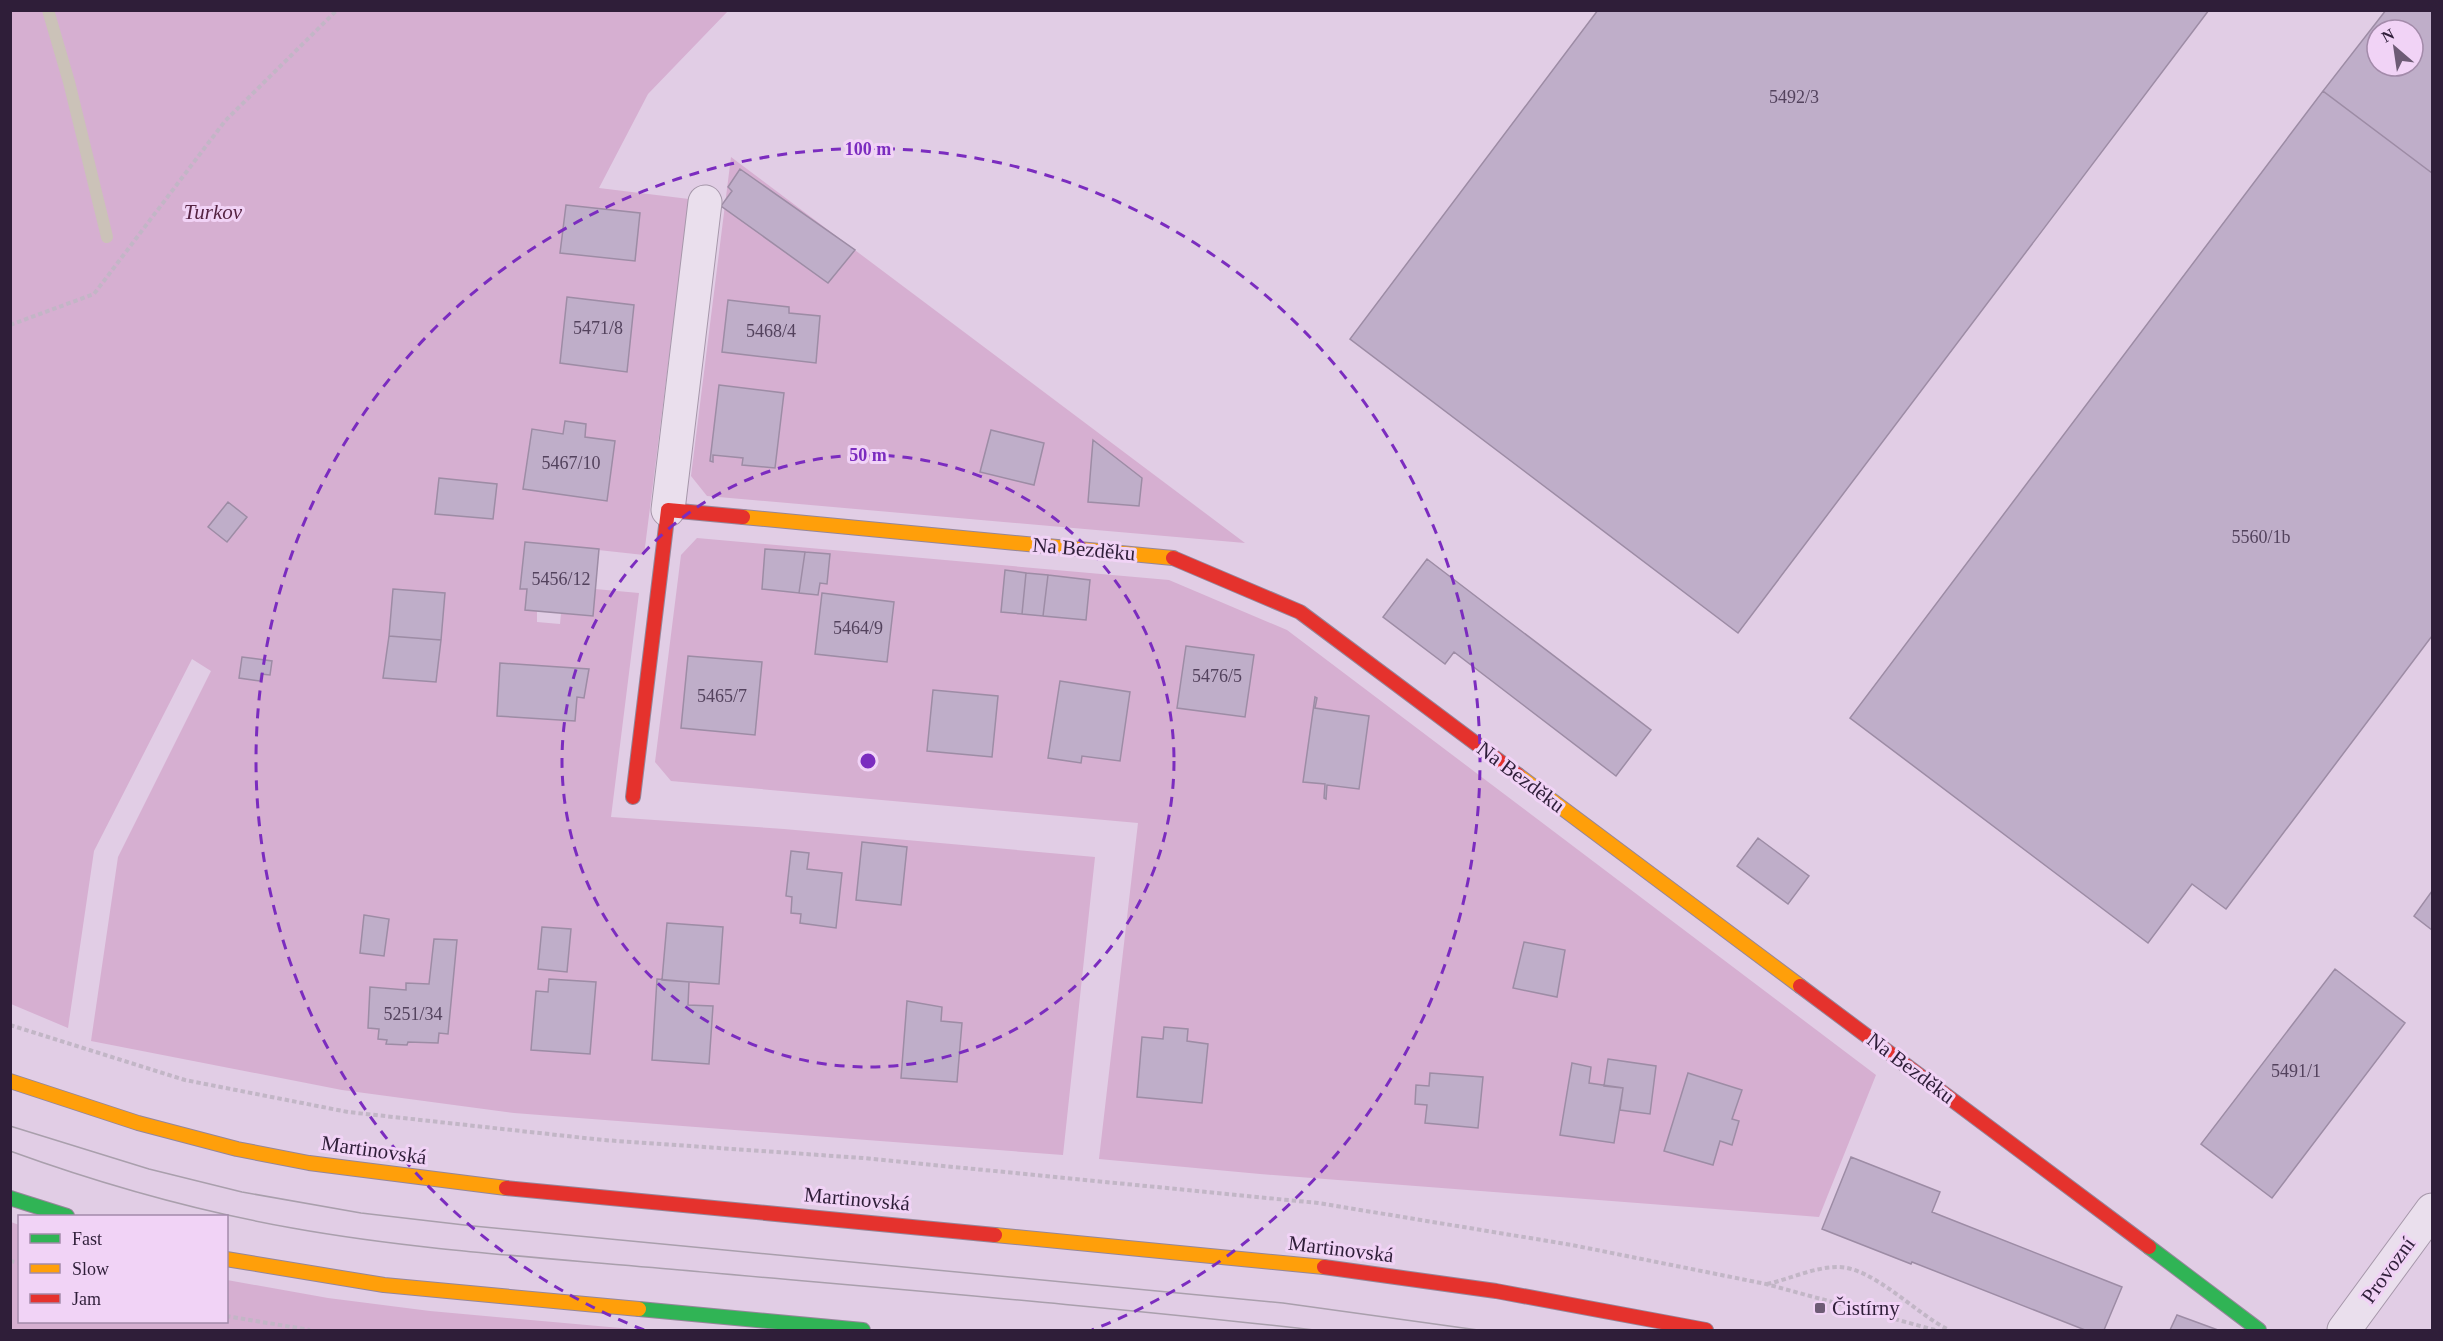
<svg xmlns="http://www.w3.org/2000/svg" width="2443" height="1341" font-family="'Times New Roman',serif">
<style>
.green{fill:#d6afd1}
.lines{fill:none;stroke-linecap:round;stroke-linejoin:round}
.stream{stroke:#cbc2b8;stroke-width:12}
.building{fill:#bfaec9;stroke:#9d8ca5;stroke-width:1.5;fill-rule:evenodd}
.street-casing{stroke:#a697aa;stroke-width:35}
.fast-casing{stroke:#95869a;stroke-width:16}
.slow-casing{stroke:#95869a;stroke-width:16}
.jam-casing{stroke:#95869a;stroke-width:16}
.path{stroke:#c2b6c6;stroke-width:4;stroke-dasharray:4.5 3;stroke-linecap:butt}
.street{stroke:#eadfed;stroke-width:33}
.fast{stroke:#30b455;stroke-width:14}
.slow{stroke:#ff9f0a;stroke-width:14}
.jam{stroke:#e5322d;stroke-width:14}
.tram{stroke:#a99fac;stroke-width:1.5}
.ring{fill:none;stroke:#7b2cbf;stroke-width:3;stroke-dasharray:10 8}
.poi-dot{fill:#6d5b75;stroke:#f1d3f6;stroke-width:2}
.labels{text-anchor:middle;stroke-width:6;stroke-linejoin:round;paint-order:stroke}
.number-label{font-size:18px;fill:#53425d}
.park-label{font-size:21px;font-style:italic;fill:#562443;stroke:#f1d3f6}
.street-label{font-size:21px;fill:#2f1e39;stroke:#f1d3f6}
.poi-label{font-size:21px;fill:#2f1e39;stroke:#f1d3f6;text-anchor:start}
.centre{fill:#7b2cbf;stroke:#f1d3f6;stroke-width:3}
.ring-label{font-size:18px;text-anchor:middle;font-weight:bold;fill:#7b2cbf;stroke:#f1d3f6;stroke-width:6;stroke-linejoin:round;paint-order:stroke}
</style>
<rect width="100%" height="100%" fill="#e1cde5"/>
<path class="green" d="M10,11h718l-80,83 -49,94 90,11 -45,356 -119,-13 -5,46 7,1 -2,21 12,1v11l23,2 1,-11 32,3 2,-27 44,4 -28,224 173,12 311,28 -32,298 -549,-42 -172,-23 -251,-49 27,-184 93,-186 -19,-12 -98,192 -26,177 -57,-24z
M731,157l514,386 -538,-47 -16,-20z
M697,538l472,42 118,50 589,445 -57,142 -559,-43 -161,-15 39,-336 -467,-42 -16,-19 26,-207z
M11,1222l8,3 1,97h206l1,-42 101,18 102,13 213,19h-632z"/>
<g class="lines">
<path class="stream" d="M48,10l21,72 38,155"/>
</g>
<path class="building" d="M1598,10h611l-471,623 -388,-294z
M2386,10h46v163l-109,-82zM2377,30h36v36h-36z
M2323,91l109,82v463l-206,273 -34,-25 -44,59 -298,-225z
M740,169l115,81 -27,33 -107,-77 11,-15 -4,-4z
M566,205l74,8 -5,48 -75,-8z
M567,297l67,8 -7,67 -67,-9z
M728,300l61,7v6l31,3 -4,47 -94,-11z
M719,385l65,8 -9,75 -33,-3 1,-7 -30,-3v7l-3,-1z
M565,421l21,3 -1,13 30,4 -8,60 -84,-12 9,-60 31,5z
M991,430l53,13 -10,42 -54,-13z
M1093,440l49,38 -3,28 -51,-4z
M439,478l58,6 -4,35 -58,-5z
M228,502l19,15 -20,25 -19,-15z
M525,542l74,7 -6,67 -68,-6 2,-21h-7z
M765,549l40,3 -6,41 -37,-4z
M805,552l25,2 -3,30 -7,-1 -2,12 -19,-2z
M1427,559l224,171 -35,46 -162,-124 -9,12 -62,-47z
M1005,570l21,3 -4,41 -21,-2z
M1026,573l22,2 -5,41 -21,-2z
M1048,575l42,5 -4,40 -43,-4z
M393,589l52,4 -4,47 -52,-4z
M822,593l72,9 -7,60 -72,-8z
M389,636l52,4 -5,42 -53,-4z
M1186,646l68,9 -9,62 -68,-9z
M688,656l74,6 -7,73 -74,-7z
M242,657l30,4 -2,14 -9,-1 -1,7 -21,-3z
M500,663l89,6 -5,29 -7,-1 -2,24 -78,-5z
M1060,681l70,11 -10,69 -38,-5 -1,7 -33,-5z
M933,690l65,6 -6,61 -65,-6z
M1315,697l2,1 -2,10 54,8 -10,73 -32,-4 -1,14 -2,-1 1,-14 -22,-2z
M1758,838l51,38 -21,28 -51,-38z
M862,842l45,5 -6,58 -45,-5z
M791,851l18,2 -2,16 35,4 -6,55 -36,-5 1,-9 -10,-1 1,-16 -6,-1z
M2432,891v39l-18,-14z
M364,915l25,4 -5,37 -24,-3z
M667,923l56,4 -4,57 -57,-4z
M542,927l29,2 -4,43 -29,-3z
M434,939l23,1 -9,94 -9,-1 -1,10 -30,-1 -1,3 -21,-1 1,-4 -9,-1 1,-10 -11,-1 2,-41 36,3v-7l23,1z
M1524,942l41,8 -8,47 -44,-9z
M2335,969l70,54 -133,175 -71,-54z
M549,979l47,3 -6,72 -59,-4 5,-59 12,1z
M657,979l32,3 -1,23 25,1 -4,58 -57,-4z
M907,1001l35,6 -1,14 21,2 -5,59 -56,-4z
M1164,1027l24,2 -1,12 21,3 -6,59 -65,-6 5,-60 21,2z
M1608,1059l48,7 -6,48 -30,-4 3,-22 -19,-2z
M1572,1063l19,4 -2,16 34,5 -9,55 -54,-8z
M1430,1073l53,4 -5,51 -53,-5 2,-18 -12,-1 1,-19 13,1z
M1688,1073l54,17 -10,29 7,2 -7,24 -12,-4 -7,24 -49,-14z
M1851,1157l89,35 -8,20 190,75 -18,43h-19l-173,-68 -1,2 -89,-35z
M2177,1315l41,15h-48z"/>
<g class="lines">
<defs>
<path id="street" d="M668,510l37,-308
M2344,1330l88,-120"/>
<path id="fast" d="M10,1198l57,18
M2149,1247l110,83
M639,1309l224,21"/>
<path id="slow" d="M743,517l430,41
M1518,775l282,211
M10,1081l128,42 99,26 72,14 197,25
M995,1235l329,32
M226,1259l158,26 255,24"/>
<path id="jam" d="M1173,558l127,54 218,163
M633,797l35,-287 75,7
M1800,986l349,261
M506,1188l489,47
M1324,1267l172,24 210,39"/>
</defs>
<use href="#street" class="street-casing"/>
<use href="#fast" class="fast-casing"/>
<use href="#slow" class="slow-casing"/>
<use href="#jam" class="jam-casing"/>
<path class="path" d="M10,325l84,-31 131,-173 112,-111
M10,1025l175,55 163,32 255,28 260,18 455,45 254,42 194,39 169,46
M10,1261l10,2
M1767,1284c23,-5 47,-17 71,-17 35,0 78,47 111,63
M226,1316l84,14"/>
<use href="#street" class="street"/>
<use href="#fast" class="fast"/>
<use href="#slow" class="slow"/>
<use href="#jam" class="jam"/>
<path class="tram" d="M10,1126l139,43 93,23 119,21 112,13 810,77 195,27
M10,1151c91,33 187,60 282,77 128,23 259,30 388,42 212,19 423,36 634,60"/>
</g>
<g class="ring">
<circle cx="868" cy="761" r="306"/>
<path d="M644 1330A612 612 0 1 1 1092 1330"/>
</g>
<rect class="poi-dot" x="1814" y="1302" width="12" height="12" rx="3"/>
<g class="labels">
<g class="number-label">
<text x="1794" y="103">5492/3</text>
<text x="598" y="334">5471/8</text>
<text x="771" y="337">5468/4</text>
<text x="571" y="469">5467/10</text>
<text x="2261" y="543">5560/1b</text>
<text x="561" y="585">5456/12</text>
<text x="858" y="634">5464/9</text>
<text x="1217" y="682">5476/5</text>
<text x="722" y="702">5465/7</text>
<text x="413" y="1020">5251/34</text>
<text x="2296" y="1077">5491/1</text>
</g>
<g class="park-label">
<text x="213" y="219">Turkov</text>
</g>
<g class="street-label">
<text transform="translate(1084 549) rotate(5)" y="7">Na Bezděku</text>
<text transform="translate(1521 777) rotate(37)" y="7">Na Bezděku</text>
<text transform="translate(1911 1068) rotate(37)" y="7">Na Bezděku</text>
<text transform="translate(374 1150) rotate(8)" y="7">Martinovská</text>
<text transform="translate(857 1199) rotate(5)" y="7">Martinovská</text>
<text transform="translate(1341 1249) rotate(7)" y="7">Martinovská</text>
<text transform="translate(2388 1270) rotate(-54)" y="7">Provozní</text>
</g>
<g class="poi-label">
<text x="1832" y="1315">Čistírny</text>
</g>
</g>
<circle cx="868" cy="761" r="9" class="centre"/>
<g class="ring-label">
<text x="868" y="155">100 m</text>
<text x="868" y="461">50 m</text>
</g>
<rect width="2443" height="1341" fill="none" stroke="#2f1e39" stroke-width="24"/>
<rect x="18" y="1215" width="210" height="108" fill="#f1d3f6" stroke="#a38baa" stroke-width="1.5"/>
<rect x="30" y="1234" width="30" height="9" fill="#30b455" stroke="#a38baa" stroke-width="1.5"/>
<text x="72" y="1245" font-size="18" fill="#2f1e39">Fast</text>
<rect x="30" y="1264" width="30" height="9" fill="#ff9f0a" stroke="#a38baa" stroke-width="1.5"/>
<text x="72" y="1275" font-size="18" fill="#2f1e39">Slow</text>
<rect x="30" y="1294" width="30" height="9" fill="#e5322d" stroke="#a38baa" stroke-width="1.5"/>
<text x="72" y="1305" font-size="18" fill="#2f1e39">Jam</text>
<g transform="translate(2395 48) rotate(331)"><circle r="28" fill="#f1d3f6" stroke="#a38baa" stroke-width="1.5"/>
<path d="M0-4.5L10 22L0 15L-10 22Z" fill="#6d5b75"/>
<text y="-9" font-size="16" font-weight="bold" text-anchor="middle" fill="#2f1e39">N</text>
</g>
</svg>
